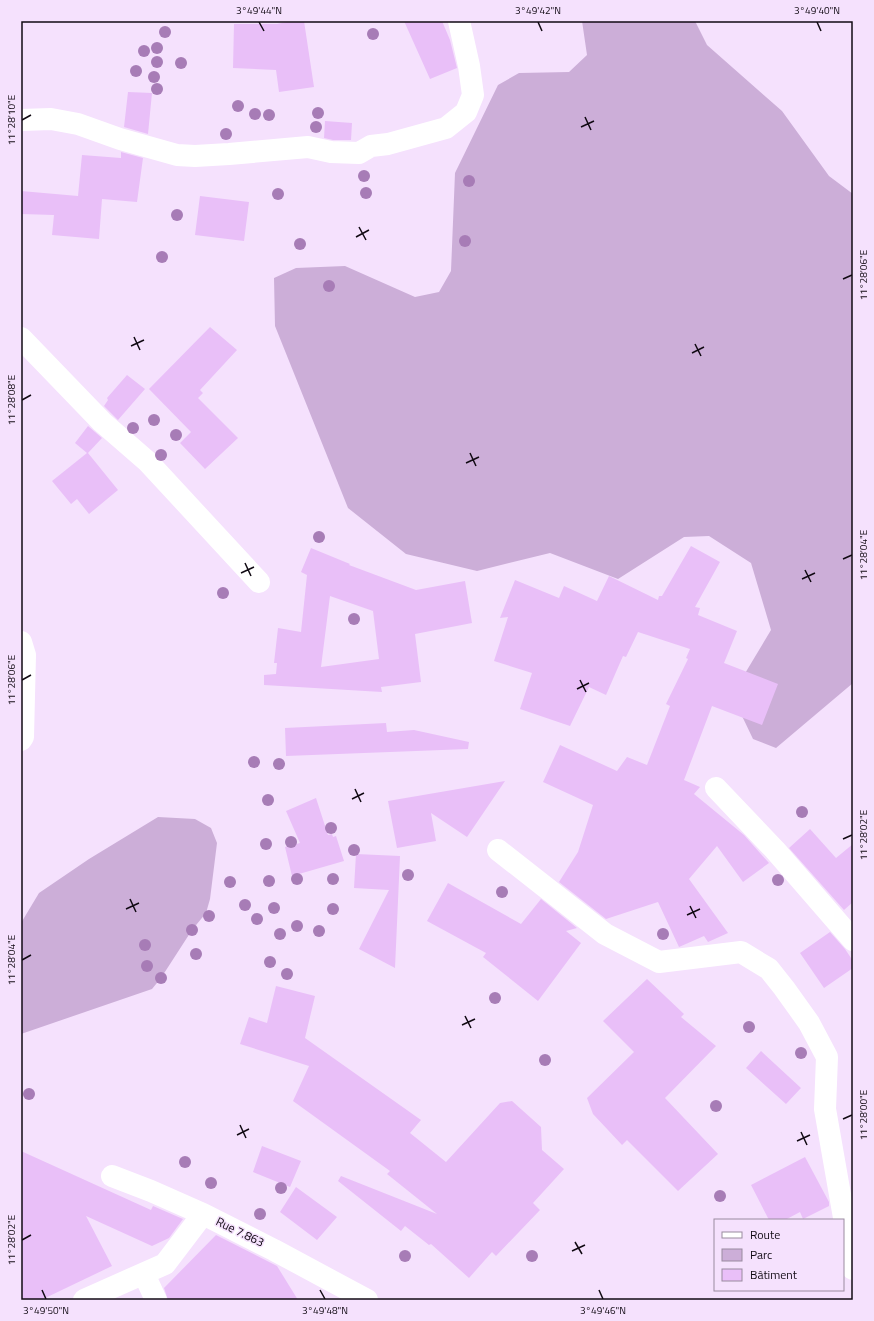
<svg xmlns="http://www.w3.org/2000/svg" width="874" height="1321" font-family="'Titillium Web',sans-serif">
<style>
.green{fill:#ccaed8}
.building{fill:#e9bff8;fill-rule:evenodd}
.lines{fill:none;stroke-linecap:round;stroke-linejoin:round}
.street{stroke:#fff;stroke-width:22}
.tree{fill:#a77cb6}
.ticks{fill:none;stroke:#110a13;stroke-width:1.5}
.labels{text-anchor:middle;stroke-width:3;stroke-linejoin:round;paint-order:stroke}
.street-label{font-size:12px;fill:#110a13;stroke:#f5e1fd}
.neatline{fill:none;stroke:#110a13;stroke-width:1.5}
.ticks-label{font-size:10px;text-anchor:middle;fill:#110a13}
</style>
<rect width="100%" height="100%" fill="#f5e1fd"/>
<path class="green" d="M582,21h113l12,24 75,66 47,65 24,18v489l-77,65 -23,-9 -21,-44 39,-65 -20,-67 -42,-27 -25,1 -66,42 -68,-26 -73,18 -71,-17 -58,-46 -73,-182 -1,-48 22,-10 49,-2 70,31 24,-5 12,-21 4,-98 43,-88 21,-12 50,-1 18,-17z
M158,817l37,2 16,9 6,15 -7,56 -4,14 -14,17 -31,48 -9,11 -131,45v-111l18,-30 50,-34z"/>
<path class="building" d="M291,21h13l10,66 -35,5 -3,-22 -43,-2 1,-44h43z
M404,21h38l8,19 7,28 -27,11z
M128,92l24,1 -4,41 -24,-7z
M325,121l27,2 -1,17h-18l-9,-2z
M121,152l22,6 -6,44 -35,-3 -3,40 -47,-4 2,-20 -33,-1v-23l57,5 4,-41 39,3z
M200,196l49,6 -5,39 -49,-6z
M210,327l27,23 -37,40 3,3 -5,5 40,40 -33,31 -25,-26 11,-11 -42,-43z
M127,375l18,14 -27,31 -14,-14 4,-6 -1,-2z
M88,426l14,12 -14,15 30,37 -29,24 -12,-15 -6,5 -19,-23 35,-28 -12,-10z
M691,546l29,16 -25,45 5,1 -2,7 39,16 -13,32 54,21 -16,41 -50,-19 -28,74 16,7 -6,7 50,41 25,28 -26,19 -26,-36 -28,33 39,54 -20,9 -4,-6 -25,11 -21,-45 -52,17 -47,-37 19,-30 15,-47 -50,-23 17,-37 57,26 10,-14 20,8 23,-59 -4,-2 22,-45 -2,-1 4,-9 -52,-17 -12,25 -3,-1 -17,39 -17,-8 -19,39 -50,-17 12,-36 -38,-12 14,-44 -8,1 15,-38 44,18 5,-12 33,15 12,-25 49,24 1,-4h3z
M311,548l39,16 -1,1 67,25 49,-9 7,42 -57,11 6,48 -40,5 1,5 -118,-7v-10l12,-1 1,-11h-3l4,-35 23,4 6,-57 -6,-3zM330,596l43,15 6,48 -58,8z
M386,723l1,9 27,-2 55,12 -1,7 -182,7 -1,-28z
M505,781l-38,56 -36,-24 5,28 -39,7 -9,-47z
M316,798l12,37 4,-1 1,3 3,-1 8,25 -52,15 -7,-29 15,-4 -14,-32z
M810,829l26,29 17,-14v58l-9,8 -55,-62z
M356,854l44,2 -5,112 -36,-19 30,-59 -35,-2z
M448,883l73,41 20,-25 36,29 -11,3 15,12 -43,58 -55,-44 3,-4 -59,-32z
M830,932l15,17 8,12v7l-29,20 -24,-35z
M647,979l37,35 -3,3 35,29 -51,52 53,56 -40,37 -51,-51 -5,5 -29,-31 -6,-16 47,-46 -31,-31z
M276,986l39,10 -10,42 116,82 -11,13 36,29 54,-59 12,-2 29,26 1,23 22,19 -31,34 7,7 -44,46 -4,-4 -23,26 -38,-34 -2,1 -24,-19 -4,5 -63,-50 3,-5 96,38 -50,-40 3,-3 -97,-70 16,-35 -69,-22 9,-27 18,6z
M761,1051l40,37 -15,16 -40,-36z
M262,1146l39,15 -11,26 -37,-15z
M21,1151l130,59 2,-4 30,13 -14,19 -17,8 -66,-30 26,50 -71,34h-20z
M805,1157l24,45v4l-26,13 -3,-7 -15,8h-16l-18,-35z
M296,1187l41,30 -20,23 -37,-28z
M216,1235l61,31 21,34h-130l-4,-12z"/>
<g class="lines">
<path class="street" d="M21,120l30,-1 27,5 42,15 57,16 18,1 34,-2 79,-7 23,5 28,1 12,-7 17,-2 58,-16 20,-16 7,-17 -4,-29 -10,-45
M21,338l81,84 46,40 111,120
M21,642l4,13 -2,82 -2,3
M716,788l59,62 78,90
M498,850l107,84 54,28 82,-10 28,17 15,19 25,35 18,34 -2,52 28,160
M112,1176l39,15 52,23
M144,1274l12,26
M84,1300l81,-36 38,-50 71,36 93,50"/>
</g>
<g class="tree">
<circle cx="165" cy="32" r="6"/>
<circle cx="373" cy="34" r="6"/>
<circle cx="157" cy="48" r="6"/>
<circle cx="144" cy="51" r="6"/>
<circle cx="157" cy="62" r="6"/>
<circle cx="181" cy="63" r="6"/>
<circle cx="136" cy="71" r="6"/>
<circle cx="154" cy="77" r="6"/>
<circle cx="157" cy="89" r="6"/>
<circle cx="238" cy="106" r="6"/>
<circle cx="318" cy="113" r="6"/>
<circle cx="255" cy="114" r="6"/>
<circle cx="269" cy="115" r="6"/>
<circle cx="316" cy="127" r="6"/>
<circle cx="226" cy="134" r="6"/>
<circle cx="364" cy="176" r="6"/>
<circle cx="469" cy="181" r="6"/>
<circle cx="366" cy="193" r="6"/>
<circle cx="278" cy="194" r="6"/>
<circle cx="177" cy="215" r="6"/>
<circle cx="465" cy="241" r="6"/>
<circle cx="300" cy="244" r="6"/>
<circle cx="162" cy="257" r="6"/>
<circle cx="329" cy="286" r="6"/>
<circle cx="154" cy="420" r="6"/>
<circle cx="133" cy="428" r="6"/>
<circle cx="176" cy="435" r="6"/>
<circle cx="161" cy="455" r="6"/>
<circle cx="319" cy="537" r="6"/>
<circle cx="223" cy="593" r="6"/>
<circle cx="354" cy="619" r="6"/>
<circle cx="254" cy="762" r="6"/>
<circle cx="279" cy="764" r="6"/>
<circle cx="268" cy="800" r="6"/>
<circle cx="802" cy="812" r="6"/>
<circle cx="331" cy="828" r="6"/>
<circle cx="291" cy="842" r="6"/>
<circle cx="266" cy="844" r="6"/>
<circle cx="354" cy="850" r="6"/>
<circle cx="408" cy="875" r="6"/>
<circle cx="297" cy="879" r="6"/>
<circle cx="333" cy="879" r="6"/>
<circle cx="778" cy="880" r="6"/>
<circle cx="269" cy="881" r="6"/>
<circle cx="230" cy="882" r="6"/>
<circle cx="502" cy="892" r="6"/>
<circle cx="245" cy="905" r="6"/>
<circle cx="274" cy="908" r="6"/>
<circle cx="333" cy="909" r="6"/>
<circle cx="209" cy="916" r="6"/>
<circle cx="257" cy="919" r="6"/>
<circle cx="297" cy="926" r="6"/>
<circle cx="192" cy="930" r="6"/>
<circle cx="319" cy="931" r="6"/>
<circle cx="280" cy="934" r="6"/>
<circle cx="663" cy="934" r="6"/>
<circle cx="145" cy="945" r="6"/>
<circle cx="196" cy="954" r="6"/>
<circle cx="270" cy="962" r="6"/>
<circle cx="147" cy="966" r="6"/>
<circle cx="287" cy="974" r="6"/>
<circle cx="161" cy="978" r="6"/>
<circle cx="495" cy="998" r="6"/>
<circle cx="749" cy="1027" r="6"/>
<circle cx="801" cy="1053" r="6"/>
<circle cx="545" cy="1060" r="6"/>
<circle cx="29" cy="1094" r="6"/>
<circle cx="716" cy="1106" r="6"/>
<circle cx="185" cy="1162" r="6"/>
<circle cx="211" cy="1183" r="6"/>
<circle cx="281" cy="1188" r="6"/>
<circle cx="720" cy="1196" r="6"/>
<circle cx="260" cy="1214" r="6"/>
<circle cx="405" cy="1256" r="6"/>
<circle cx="532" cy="1256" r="6"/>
</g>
<path class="ticks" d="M259,22l5,9M538,22l4,9M817,22l4,9M585,117l6,13M22,120l9,-5M581,127l13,-6M359,227l7,13M356,237l13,-7M843,279l9,-4M134,337l6,13M695,344l6,12M131,346l13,-6M692,353l12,-6M22,400l9,-5M470,453l6,13M466,463l13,-6M843,559l9,-4M245,563l6,13M805,570l6,12M241,573l13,-6M802,579l13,-6M22,680l9,-5M580,680l6,12M577,689l12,-6M355,789l6,13M352,799l12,-6M843,839l9,-4M130,899l6,13M690,906l6,12M126,909l13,-6M687,915l13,-6M22,960l9,-5M465,1016l6,12M462,1025l13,-6M843,1119l9,-4M240,1125l6,13M801,1132l6,13M237,1135l12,-6M797,1141l13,-6M22,1240l9,-5M575,1242l7,12M572,1251l13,-6M42,1290l4,9M320,1290l5,9M599,1290l4,9"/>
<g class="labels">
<g class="street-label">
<text transform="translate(240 1232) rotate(26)" y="4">Rue 7.863</text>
</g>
</g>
<rect width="874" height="1321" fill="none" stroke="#f5e1fd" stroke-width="44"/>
<rect x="714" y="1219" width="130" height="72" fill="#f5e1fd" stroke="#9a8b9f"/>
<rect x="722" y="1232" width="20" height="6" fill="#ffffff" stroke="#9a8b9f"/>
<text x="750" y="1239" font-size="12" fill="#110a13">Route</text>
<rect x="722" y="1249" width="20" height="12" fill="#ccaed8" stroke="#9a8b9f"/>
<text x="750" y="1259" font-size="12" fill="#110a13">Parc</text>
<rect x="722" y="1269" width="20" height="12" fill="#e9bff8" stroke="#9a8b9f"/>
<text x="750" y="1279" font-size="12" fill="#110a13">Bâtiment</text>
<rect x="22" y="22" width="830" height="1277" class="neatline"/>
<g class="ticks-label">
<text x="259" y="14">3°49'44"N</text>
<text x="538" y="14">3°49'42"N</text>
<text x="817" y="14">3°49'40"N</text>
<text transform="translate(11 120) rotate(-90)" y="4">11°28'10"E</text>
<text transform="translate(863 275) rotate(-90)" y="4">11°28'06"E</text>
<text transform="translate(11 400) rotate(-90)" y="4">11°28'08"E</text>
<text transform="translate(863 555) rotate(-90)" y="4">11°28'04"E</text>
<text transform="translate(11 680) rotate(-90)" y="4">11°28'06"E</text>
<text transform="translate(863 835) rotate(-90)" y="4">11°28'02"E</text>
<text transform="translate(11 960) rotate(-90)" y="4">11°28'04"E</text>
<text transform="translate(863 1115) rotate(-90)" y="4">11°28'00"E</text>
<text transform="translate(11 1240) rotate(-90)" y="4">11°28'02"E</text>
<text x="46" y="1314">3°49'50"N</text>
<text x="325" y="1314">3°49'48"N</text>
<text x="603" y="1314">3°49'46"N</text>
</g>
</svg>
